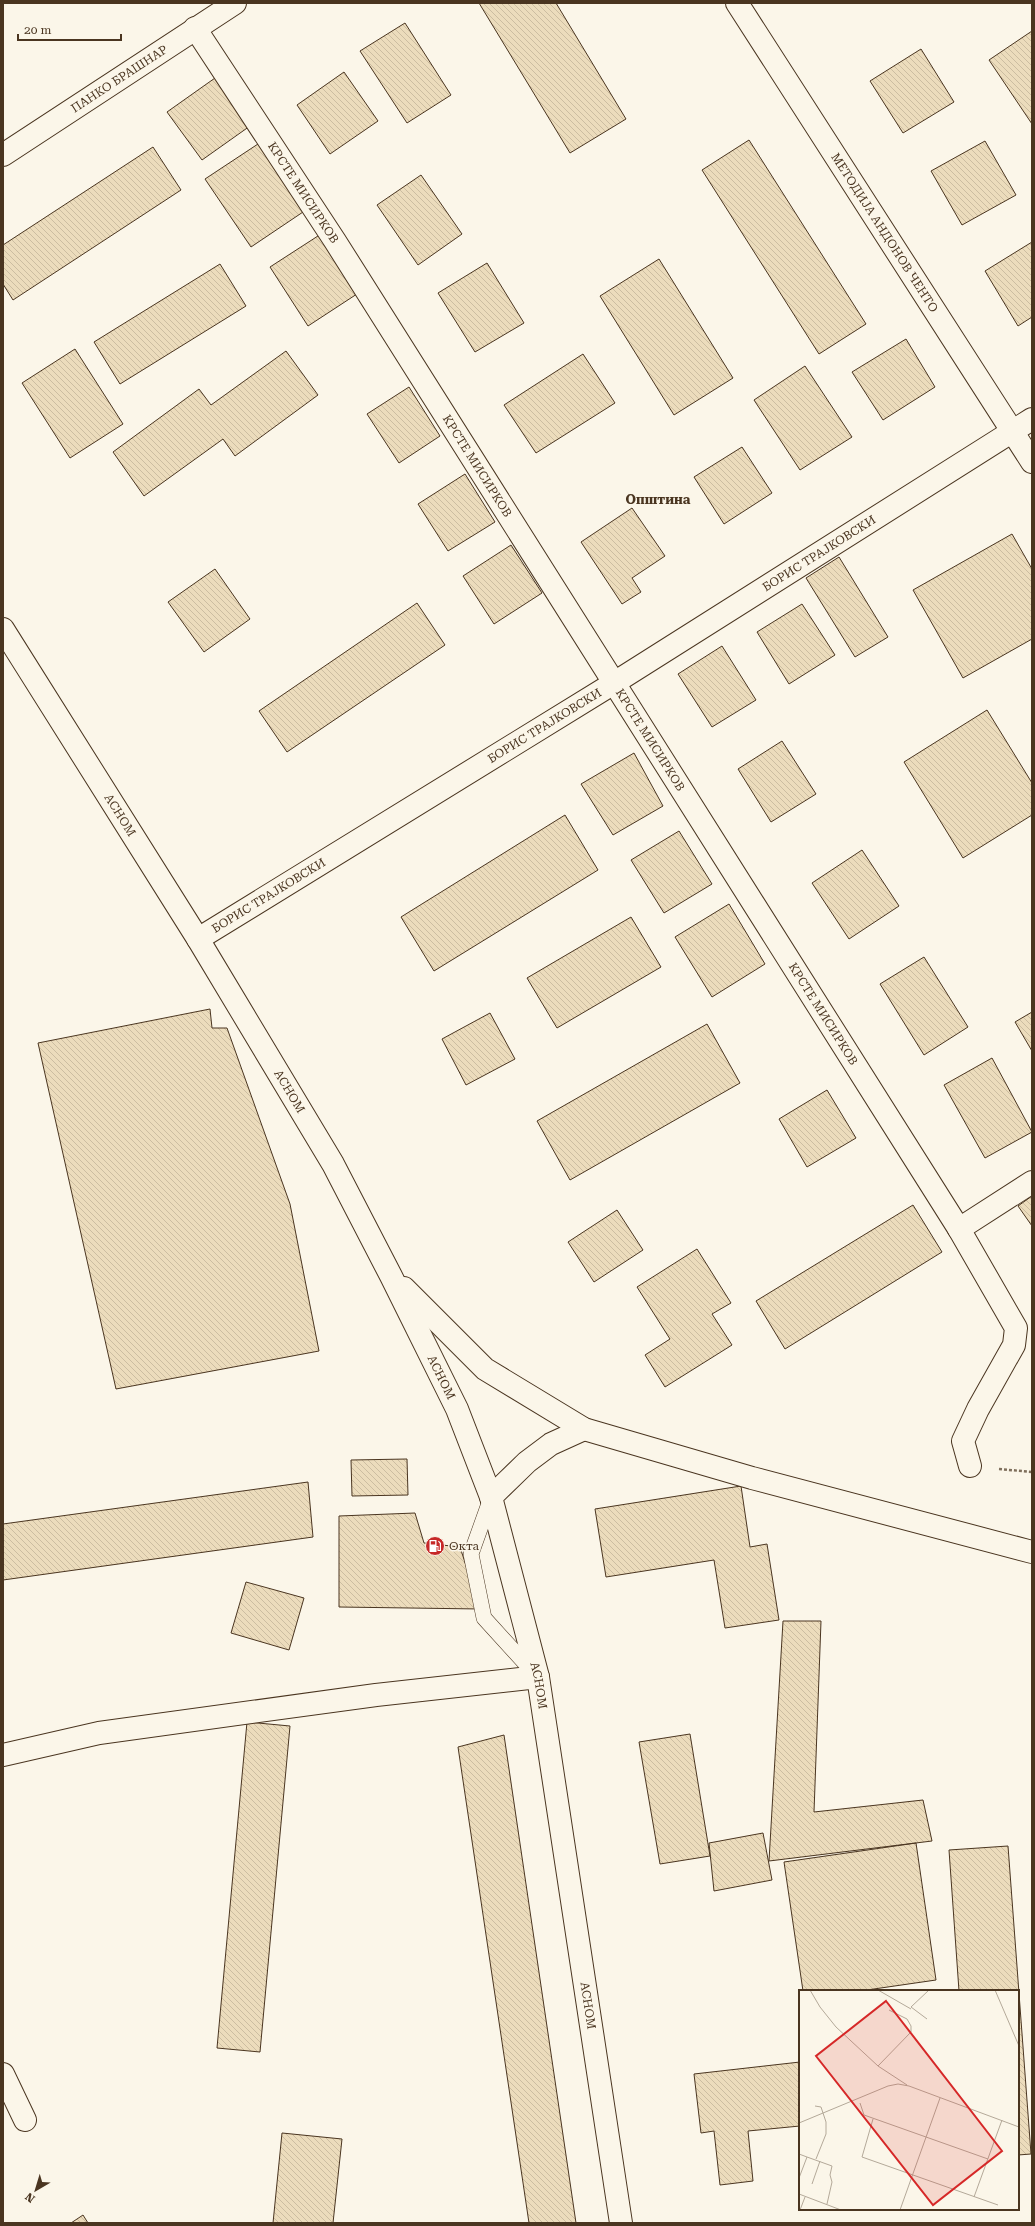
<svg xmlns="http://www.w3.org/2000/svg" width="1035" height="2226" font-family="'Roboto Serif',serif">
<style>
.building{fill:url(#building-back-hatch);stroke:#4a3520}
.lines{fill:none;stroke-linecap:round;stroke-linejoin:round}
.lane-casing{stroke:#4a3520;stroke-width:16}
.street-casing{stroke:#4a3520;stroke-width:24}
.secondary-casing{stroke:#4a3520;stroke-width:24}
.path{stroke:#7f6f5c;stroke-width:2.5;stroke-dasharray:3 2;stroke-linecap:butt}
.lane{stroke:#fbf6e9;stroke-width:15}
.street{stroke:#fbf6e9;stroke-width:22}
.secondary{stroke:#fbf6e9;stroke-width:22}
.labels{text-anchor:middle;stroke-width:3;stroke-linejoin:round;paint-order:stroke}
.street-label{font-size:12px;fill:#4a3520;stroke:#fbf6e9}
.poi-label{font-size:12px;fill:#4a3520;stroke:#fbf6e9;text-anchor:start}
.neighbourhood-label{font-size:13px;font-weight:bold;fill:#4a3520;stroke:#fbf6e9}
.inset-road{fill:none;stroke:#b4a999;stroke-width:1}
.view{fill:#d62828;fill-opacity:0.15;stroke:#d62828;stroke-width:2}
.inset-edge{fill:none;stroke:#4a3520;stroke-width:2}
</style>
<defs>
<pattern id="building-back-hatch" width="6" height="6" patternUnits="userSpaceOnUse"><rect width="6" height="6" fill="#ecdcbc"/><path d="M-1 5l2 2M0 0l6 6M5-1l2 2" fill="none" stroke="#ccbda1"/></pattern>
</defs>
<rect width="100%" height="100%" fill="#fbf6e9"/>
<path class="building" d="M479,3h77l70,116 -56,34z
M405,23l46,72 -44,28 -47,-72z
M1032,31v93l-43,-64z
M921,49l33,53 -51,31 -33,-52z
M344,72l34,49 -48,33 -33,-49z
M215,78l35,48 -48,34 -35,-48z
M749,140l117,184 -47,30 -117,-184z
M985,141l31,54 -54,30 -31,-54z
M261,142l45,68 -55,37 -46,-68z
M153,147l28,43 -168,110 -10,-16v-39z
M421,175l41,59 -44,31 -41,-60z
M321,234l39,58 -52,34 -38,-59z
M1032,242v75l-14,9 -33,-55z
M659,259l74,119 -59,37 -74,-119z
M487,263l37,60 -49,29 -37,-59z
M220,264l26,42 -126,78 -26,-42z
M906,339l29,48 -52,33 -31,-48z
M75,349l48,75 -53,34 -48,-75z
M286,351l32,44 -83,61 -12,-17 -79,57 -31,-44 86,-63 12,16z
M583,354l32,49 -79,50 -32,-48z
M805,366l47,71 -52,33 -46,-70z
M409,387l31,49 -41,27 -32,-49z
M742,447l30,46 -48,31 -30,-47z
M465,474l30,48 -47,29 -30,-47z
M632,508l33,48 -33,22 9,14 -19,12 -41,-62z
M1012,534l20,35v70l-69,39 -50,-88z
M511,545l31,48 -48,31 -31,-48z
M839,557l49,80 -33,20 -49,-79z
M215,569l35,50 -46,33 -36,-50z
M417,603l28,42 -158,107 -28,-41z
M802,604l33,51 -46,29 -32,-52z
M722,646l34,54 -44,27 -34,-53z
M987,710l45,73v32l-69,43 -59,-96z
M782,741l34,53 -45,28 -33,-53z
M634,753l29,53 -50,29 -32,-51z
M565,815l33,55 -164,101 -33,-54z
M679,831l33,53 -48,29 -33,-53z
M862,850l37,56 -50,33 -37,-56z
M729,904l36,60 -53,33 -37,-60z
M631,917l30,50 -104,61 -30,-50z
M924,957l44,70 -44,28 -44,-71z
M210,1009l2,19h15l63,176 29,147 -203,38 -78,-346z
M1032,1012v39l-17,-29z
M490,1013l25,46 -49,26 -24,-46z
M707,1024l33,59 -170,97 -33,-59z
M992,1058l40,74 -47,26 -41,-73z
M827,1090l29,48 -49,29 -28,-48z
M1032,1196v30l-14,-20z
M913,1205l29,47 -157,97 -29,-48z
M617,1210l26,40 -49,32 -26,-40z
M697,1249l34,54 -19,11 20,31 -67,42 -20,-32 25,-16 -33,-52z
M407,1459l1,36 -56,1 -1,-36z
M308,1482l5,55 -310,43v-56z
M741,1486l9,61 17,-3 12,76 -54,8 -11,-68 -108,17 -11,-68z
M415,1513l9,30 36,4 20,62 -141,-2v-91z
M246,1582l58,16 -15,52 -58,-17z
M783,1621h38l-7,191 109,-12 9,41 -163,20z
M247,1722l43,4 -30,326 -43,-4z
M690,1734l20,122 -50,8 -21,-122z
M504,1735l72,488h-47l-71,-476z
M763,1833l9,47 -58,11 -5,-48z
M916,1843l20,137 -76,11h-57l-19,-129z
M1008,1846l23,308 -13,1v-164h-59l-10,-141z
M800,2062v64l-52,5 5,50 -33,4 -6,-54 -13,2 -7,-59z
M282,2133l60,6 -9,84h-60z
M83,2215l5,8h-17z"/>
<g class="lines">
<defs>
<path id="lane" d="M491,1498l-20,56 13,64 51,56"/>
<g id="street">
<path id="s1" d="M737,3l295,459"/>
<path id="s2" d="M195,28l140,213 624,988 57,99 -2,17 -36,64 -15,32 7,25"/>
<path id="s3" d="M3,155l232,-152"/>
<path id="s4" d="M198,939l416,-256 418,-264"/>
<path d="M959,1229l73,-47"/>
<path id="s5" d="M584,1429l-33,15 -24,18 -36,35 47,180 83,546"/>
<path d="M3,1755l96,-22 277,-38 162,-18"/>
<path d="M3,2074l22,46"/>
</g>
<g id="secondary">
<path id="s6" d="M3,629l195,310 135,225 58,112 66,133 34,88"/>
<path d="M404,1288l81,81 99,60 168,49 280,74"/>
</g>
</defs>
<use href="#lane" class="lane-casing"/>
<use href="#street" class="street-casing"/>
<use href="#secondary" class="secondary-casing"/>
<path class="path" d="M999,1469l33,3"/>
<use href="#lane" class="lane"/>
<use href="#street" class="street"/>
<use href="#secondary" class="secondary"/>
</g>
<defs>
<symbol id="fuel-disc" viewBox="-11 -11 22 22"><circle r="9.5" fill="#c62828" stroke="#fbf6e9"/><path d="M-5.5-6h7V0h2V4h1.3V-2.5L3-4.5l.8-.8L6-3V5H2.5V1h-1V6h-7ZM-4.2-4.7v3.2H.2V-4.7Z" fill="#fff"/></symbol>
</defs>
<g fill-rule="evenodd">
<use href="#fuel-disc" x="424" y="1535" width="22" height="22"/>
</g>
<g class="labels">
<g class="street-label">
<text dy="4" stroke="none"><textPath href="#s3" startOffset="139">ПАНКО БРАШНАР</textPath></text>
<text dy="4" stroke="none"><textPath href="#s2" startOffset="197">КРСТЕ МИСИРКОВ</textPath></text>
<text dy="4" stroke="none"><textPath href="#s1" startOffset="273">МЕТОДИЈА АНДОНОВ ЧЕНТО</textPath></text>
<text dy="4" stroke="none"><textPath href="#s2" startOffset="521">КРСТЕ МИСИРКОВ</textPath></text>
<text dy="4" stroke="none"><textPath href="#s4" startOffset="731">БОРИС ТРАЈКОВСКИ</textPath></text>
<text dy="4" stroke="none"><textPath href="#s4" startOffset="407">БОРИС ТРАЈКОВСКИ</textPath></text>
<text dy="4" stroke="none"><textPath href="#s2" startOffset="845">КРСТЕ МИСИРКОВ</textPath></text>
<text dy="4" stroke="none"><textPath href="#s6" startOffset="220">АСНОМ</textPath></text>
<text dy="4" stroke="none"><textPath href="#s4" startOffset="83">БОРИС ТРАЈКОВСКИ</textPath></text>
<text dy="4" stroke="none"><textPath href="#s2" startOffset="1169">КРСТЕ МИСИРКОВ</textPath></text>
<text dy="4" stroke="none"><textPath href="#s6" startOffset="544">АСНОМ</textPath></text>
<text dy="4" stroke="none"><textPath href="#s6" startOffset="868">АСНОМ</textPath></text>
<text dy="4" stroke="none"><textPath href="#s5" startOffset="311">АСНОМ</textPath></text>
<text dy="4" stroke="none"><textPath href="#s5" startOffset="635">АСНОМ</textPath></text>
</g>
<g class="poi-label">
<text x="449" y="1550">Окта</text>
</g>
<g class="neighbourhood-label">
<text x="658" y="504">Општина</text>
</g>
</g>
<g transform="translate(799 1990)">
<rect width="220" height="220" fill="#fbf6e9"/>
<path class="inset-road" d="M11,0l10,17 16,20 42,39 29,19M79,0l33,19M196,0l24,56M128,29l-16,-12 18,-17M79,76l33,-34v-6l-4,-7 -18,-9M61,113l4,12 124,44M16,116l6,1 5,15v12l-10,25M74,129l-11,38 136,48M0,133l89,-37 10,-2 11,2 110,41M0,164l8,3 -8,21M8,167l25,9 -2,9 2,7 -5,22M13,194l8,-23M0,204l42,16M175,207l28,-77M1,220l5,-13M101,220l40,-112"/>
<path class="view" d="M87,11l116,150 -69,54 -117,-149z"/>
<rect width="220" height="220" class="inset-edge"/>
</g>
<rect width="1035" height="2226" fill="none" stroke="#4a3520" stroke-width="8"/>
<g transform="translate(36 2190) rotate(218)" stroke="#fbf6e9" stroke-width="3" paint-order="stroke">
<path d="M0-3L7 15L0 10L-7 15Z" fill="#4a3520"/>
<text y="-6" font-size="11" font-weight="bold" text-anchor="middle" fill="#4a3520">N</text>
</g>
<path d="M18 34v6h103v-6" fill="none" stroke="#4a3520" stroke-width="2"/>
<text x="24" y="34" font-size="12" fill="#4a3520" stroke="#fbf6e9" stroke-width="3" paint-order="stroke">20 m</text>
</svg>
